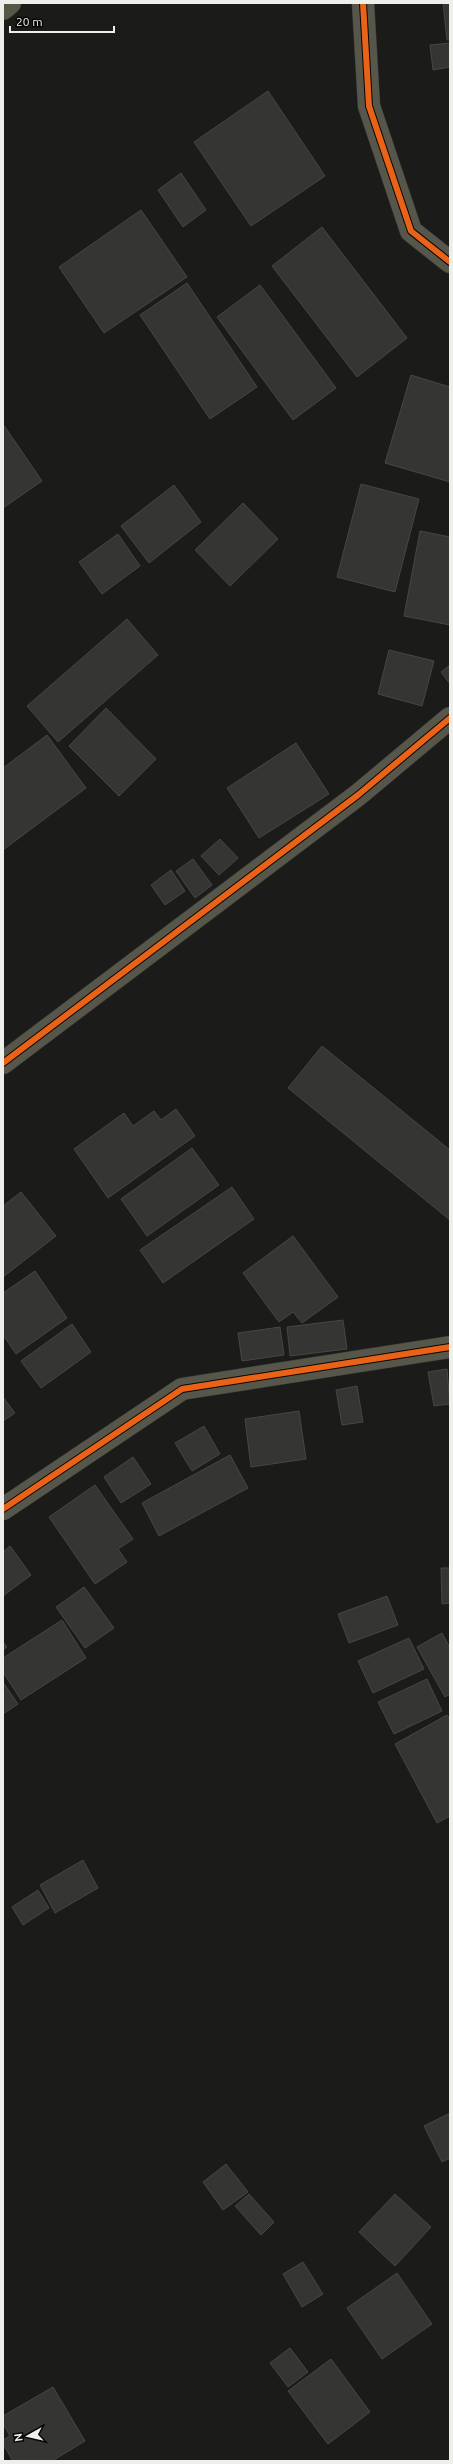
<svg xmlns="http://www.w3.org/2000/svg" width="453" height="2464" font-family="Ubuntu,sans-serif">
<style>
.building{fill:#353634;stroke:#464745}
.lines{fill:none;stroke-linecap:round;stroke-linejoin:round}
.minor-casing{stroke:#393937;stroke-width:23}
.major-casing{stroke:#393937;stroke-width:23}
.minor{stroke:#57564a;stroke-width:22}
.major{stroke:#575749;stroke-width:22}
.cycleway-casing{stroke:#060705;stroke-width:8}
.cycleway{stroke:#ea6118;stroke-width:6}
</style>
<rect width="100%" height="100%" fill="#1b1c19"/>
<path class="building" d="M443,3h7v37h-3z
M450,43v24l-17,3 -3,-25z
M268,91l57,85 -74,50 -57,-84z
M181,173l25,37 -23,17 -25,-37z
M141,210l46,67 -83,56 -45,-66z
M322,227l85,111 -50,39 -85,-111z
M187,283l70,104 -47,32 -70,-104z
M260,285l76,103 -43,32 -76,-103z
M411,375l39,12v95l-65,-19z
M3,424l39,57 -39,27z
M361,484l58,15 -24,93 -58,-15z
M174,485l27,37 -52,41 -28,-37z
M243,503l35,36 -48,47 -35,-36z
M420,531l30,6v88l-46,-9z
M118,534l22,32 -38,28 -23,-32z
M127,619l31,36 -100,87 -31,-36z
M389,650l45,11 -12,45 -44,-12z
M450,665v19l-9,-12z
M106,708l50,51 -37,37 -50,-50z
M47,735l39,53 -83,62v-82z
M296,743l33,51 -70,44 -32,-50z
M220,839l18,19 -19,17 -18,-19z
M193,859l19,26 -17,13 -19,-27z
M171,870l14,21 -20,14 -14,-20z
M322,1046l128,104v70l-162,-132z
M176,1109l19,27 -87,62 -34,-49 50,-36 9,13 21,-15 7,9z
M192,1148l27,37 -72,51 -26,-37z
M232,1187l22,32 -91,64 -23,-33z
M21,1192l35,44 -53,41v-71z
M293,1236l45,61 -36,26 -9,-11 -14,10 -36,-49z
M35,1271l32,47 -51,36 -13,-19v-42z
M343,1320l4,29 -57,7 -3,-29z
M72,1324l19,28 -50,36 -20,-27z
M280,1327l4,28 -42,6 -4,-28z
M447,1369l3,35 -16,2 -6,-34z
M357,1386l6,36 -21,3 -6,-35z
M3,1397l12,16 -12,8z
M299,1411l7,48 -55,8 -6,-48z
M204,1426l16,28 -28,17 -17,-28z
M230,1455l18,33 -89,48 -17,-33z
M133,1457l18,27 -30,19 -17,-26z
M95,1485l38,54 -15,10 9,13 -32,22 -46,-67z
M10,1546l21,29 -28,21v-44z
M441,1568h9v35l-8,1z
M84,1587l30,41 -29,20 -29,-41z
M387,1596l11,29 -49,18 -11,-29z
M62,1620l24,38 -65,42 -18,-28v-14z
M442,1633l8,15v46l-5,3 -28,-50z
M409,1638l15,31 -51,24 -15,-32z
M3,1642l4,5 -4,3z
M427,1679l15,32 -48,23 -16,-32z
M3,1682l15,22 -15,10z
M447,1715l3,5v96l-13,7 -42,-79z
M83,1860l15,28 -43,25 -15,-28z
M38,1890l11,18 -26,17 -11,-18z
M450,2113v45l-8,4 -18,-36z
M226,2164l22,28 -25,18 -20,-28z
M249,2194l25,28 -13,13 -26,-29z
M395,2194l36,33 -36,39 -36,-34z
M303,2262l20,32 -21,13 -19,-33z
M397,2273l35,51 -50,35 -35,-51z
M290,2348l18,24 -20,15 -18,-24z
M331,2359l39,53 -42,32 -40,-53z
M53,2387l32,54 -33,20h-39l-10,-17v-4l7,-4 -7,-12v-8z"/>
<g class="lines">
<defs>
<path id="minor" d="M363,3l6,103 42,125 39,31
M3,1063l355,-268 92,-77
M3,1509l179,-120 268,-42"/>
<path id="major" d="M3,9l7,-6"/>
</defs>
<use href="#minor" class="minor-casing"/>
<use href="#major" class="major-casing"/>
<use href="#minor" class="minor"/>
<use href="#major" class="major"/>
<defs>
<path id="cycleway" d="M363,3l6,103 42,125 39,31
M3,1063l355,-268 92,-77
M3,1509l179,-120 268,-42"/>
</defs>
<use href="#cycleway" class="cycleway-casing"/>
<use href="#cycleway" class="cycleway"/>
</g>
<rect width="453" height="2464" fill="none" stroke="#eeefeb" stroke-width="8"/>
<g transform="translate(28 2436) rotate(262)" stroke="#060705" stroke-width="3" paint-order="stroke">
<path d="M0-3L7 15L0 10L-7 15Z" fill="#eeefeb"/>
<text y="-6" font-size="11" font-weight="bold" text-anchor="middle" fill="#eeefeb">N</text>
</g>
<path d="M10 26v6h104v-6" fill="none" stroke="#eeefeb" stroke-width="2"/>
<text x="16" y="26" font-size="12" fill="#eeefeb" stroke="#060705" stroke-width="3" paint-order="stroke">20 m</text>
</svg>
